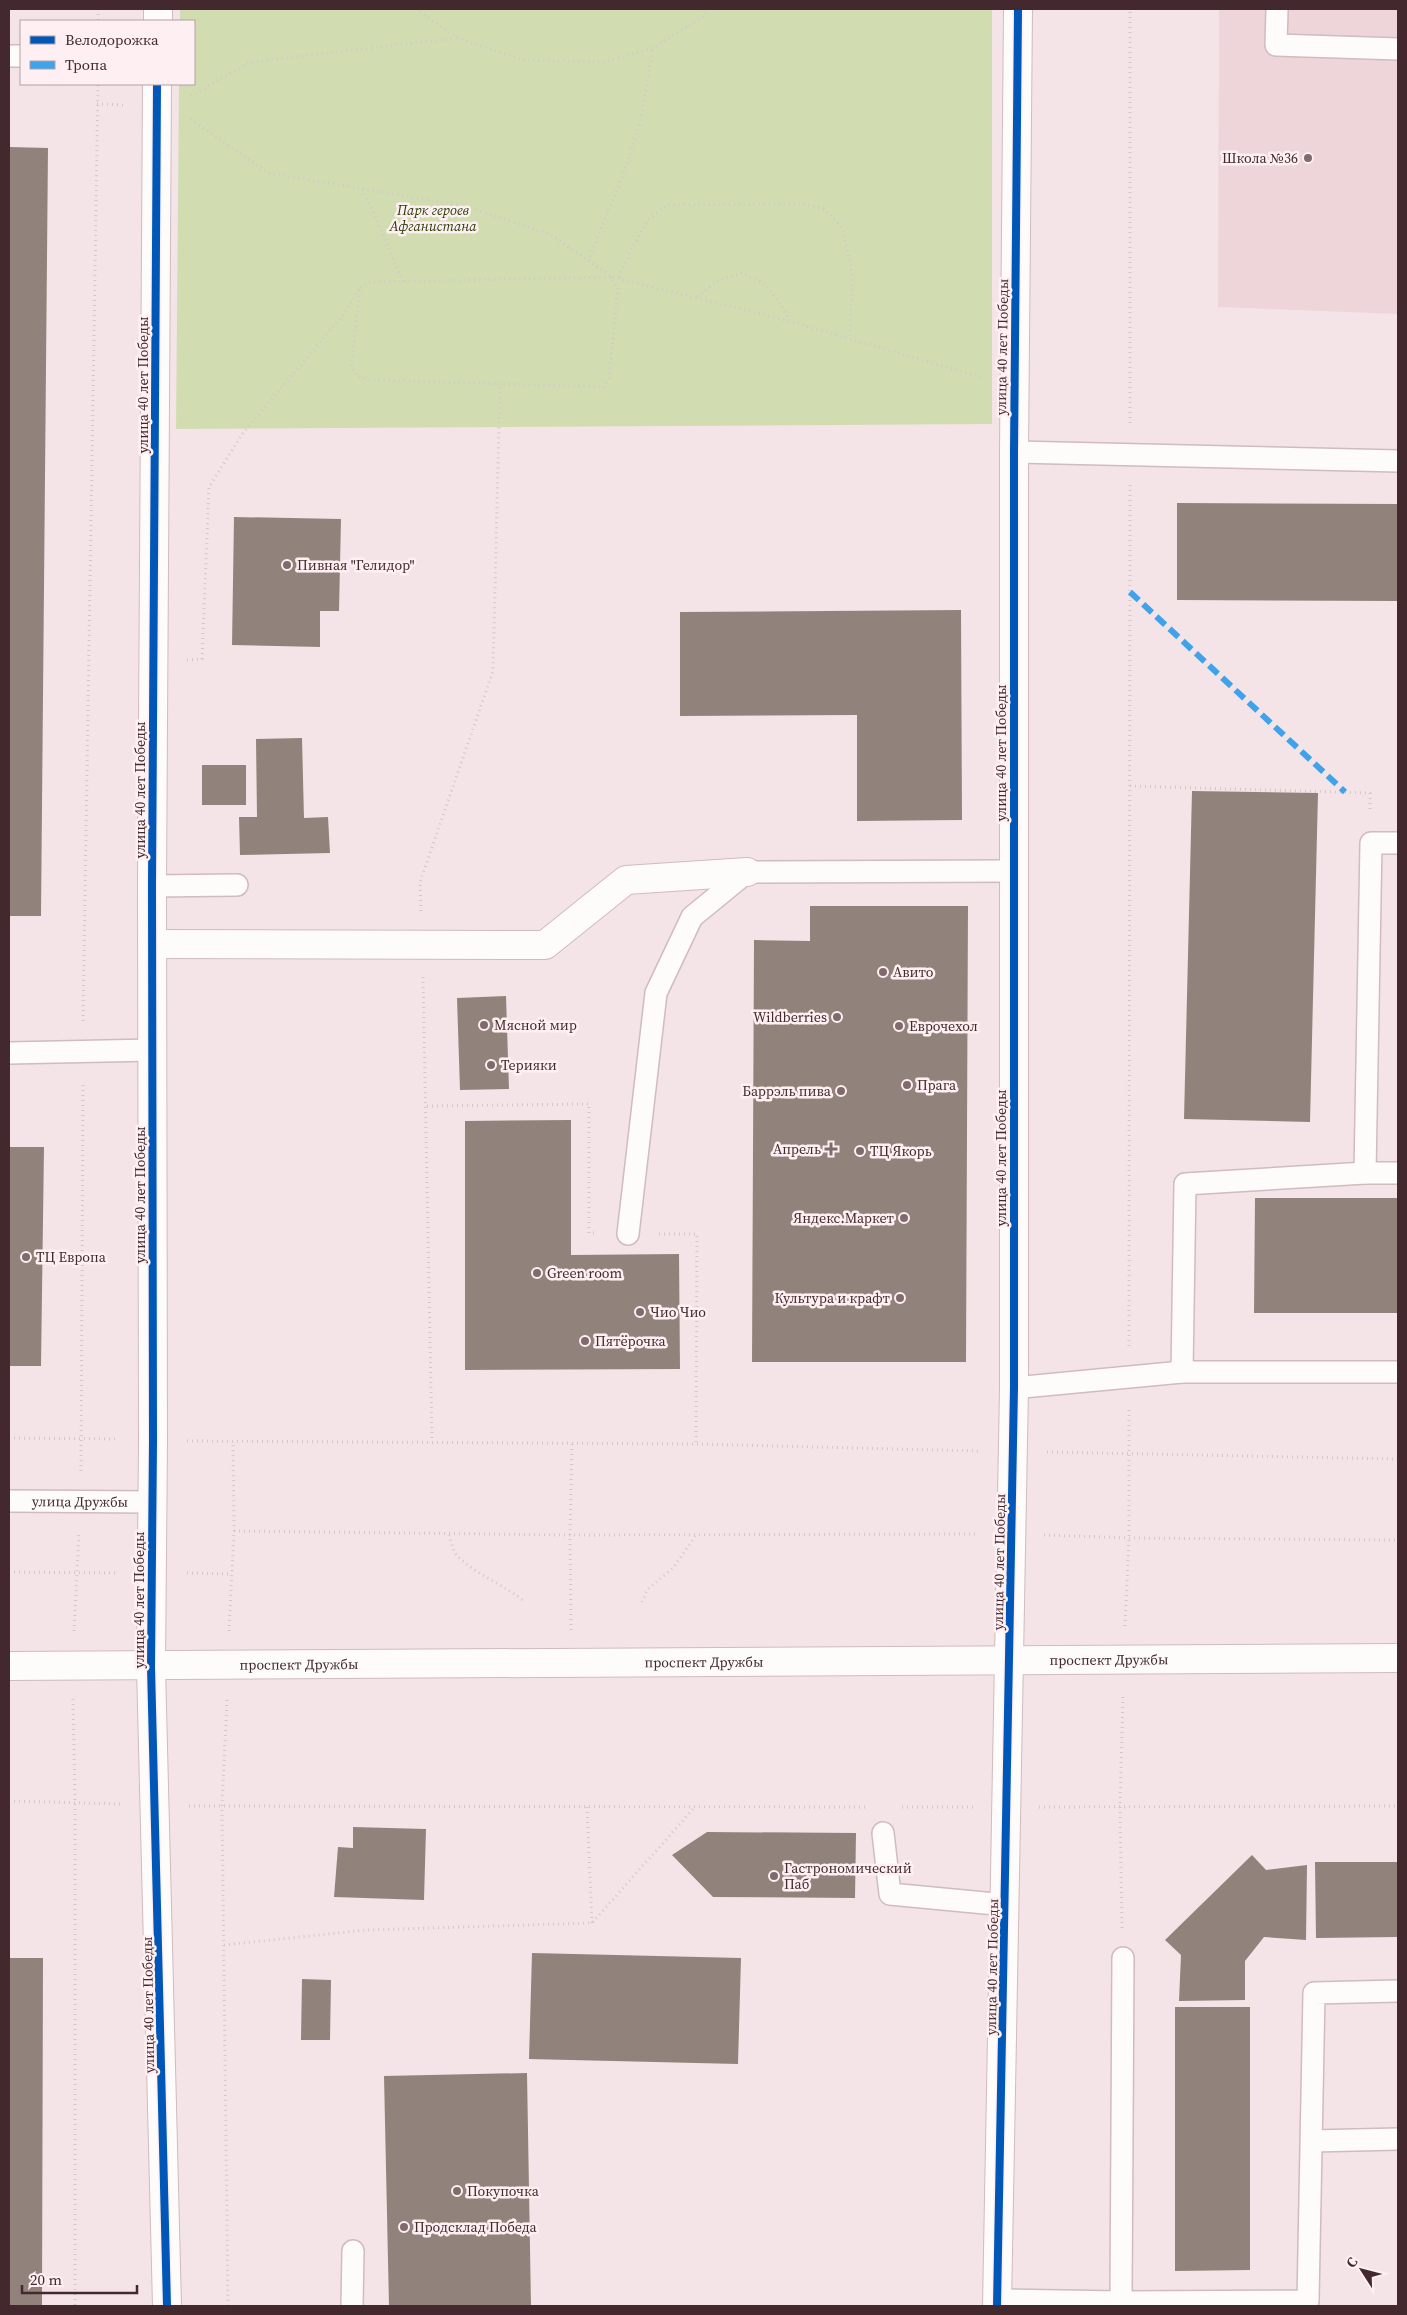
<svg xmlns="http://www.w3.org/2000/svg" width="1407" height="2315" font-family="'Source Serif 4',serif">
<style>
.built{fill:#eed5d9}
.green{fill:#d1ddb1}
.building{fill:#91837b}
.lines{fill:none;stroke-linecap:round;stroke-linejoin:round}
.service-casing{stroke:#d0bbbf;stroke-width:24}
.minor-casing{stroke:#d0bbbf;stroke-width:30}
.tertiary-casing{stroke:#d0bbbf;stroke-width:30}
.path{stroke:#d0c9c9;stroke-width:3;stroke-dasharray:1 4;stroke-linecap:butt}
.service{stroke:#fefbfb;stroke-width:21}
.minor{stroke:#fefbfb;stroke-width:28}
.tertiary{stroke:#fefbfb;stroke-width:28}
.quiet{stroke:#3fa3eb;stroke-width:6;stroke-dasharray:12 6;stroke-linecap:butt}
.cycleway-casing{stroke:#fef0f2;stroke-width:11}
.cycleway{stroke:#0057b8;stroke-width:8}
.poi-dot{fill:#816a6e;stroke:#fef0f2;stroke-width:2}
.labels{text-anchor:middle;stroke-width:5;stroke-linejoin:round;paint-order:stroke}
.poi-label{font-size:14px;fill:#43292d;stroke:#fef0f2;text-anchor:start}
.park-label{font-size:14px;font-style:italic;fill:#293d06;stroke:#fef0f2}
.street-label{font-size:14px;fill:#43292d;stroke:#fef0f2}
</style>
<rect width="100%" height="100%" fill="#f5e4e7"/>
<path class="built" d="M1219,9h179v305l-180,-7z"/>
<path class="green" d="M180,9h812v415l-816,5 3,-345h15v-63h-14z"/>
<path class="building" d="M9,147l39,1 -7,768h-32z
M1177,503l221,1v97l-221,-1z
M234,517l107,2 -2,92h-19v36l-88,-2z
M961,610l1,210 -105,1v-106l-177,1v-104z
M302,738l2,80 24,-1 2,36 -90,2 -1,-38h18l-1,-78z
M202,765h44v40h-44z
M1192,791l126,2 -8,329 -126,-3z
M810,906h158l-2,456h-214l2,-422 56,1z
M506,996l3,93 -49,1 -3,-92z
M571,1120v135l108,-1 1,115 -215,1v-249z
M9,1147h35l-3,219h-32z
M1255,1198h143v115h-144z
M353,1827l73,2 -2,71 -90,-3 4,-50 15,1z
M707,1832l149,1 -1,65 -142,-1 -41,-42z
M1252,1855l14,15 41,-5 -1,75 -42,-3 -19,24v39l-66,1 2,-46 -16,-15z
M1315,1862h83v75l-82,1z
M532,1953l209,5 -3,106 -209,-5z
M9,1958h34l-1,348h-33z
M302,1979l29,1 -1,60h-29z
M1175,2007h75v263l-75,1z
M527,2073l4,233h-142l-5,-230z"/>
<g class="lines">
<defs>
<g id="service">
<path d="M1277,9l-1,36 122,4"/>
<path d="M9,56h12"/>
<path d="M1014,452l384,9"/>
<path d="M152,886l85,-1"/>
<path d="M9,1053l143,-3"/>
<path d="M1365,1173l6,-330h27"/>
<path d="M628,1234l28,-241 36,-76 55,-45 267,-1"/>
<path d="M1182,1372l3,-188 180,-11h33"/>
<path d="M1014,1388l168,-16h216"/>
<path id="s1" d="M9,1501l144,1"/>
<path d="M883,1833l7,61 116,11"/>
<path d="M1312,2141l86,-2"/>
<path d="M998,2300l123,2 187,-1 6,-308 84,-2"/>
<path d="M1121,2302l2,-344"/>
<path d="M352,2306l1,-55"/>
</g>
<path id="minor" d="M158,21v-12
M157,84l-5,802 1,555 -2,226 16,639
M997,2306l17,-918v-936l4,-443"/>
<g id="tertiary">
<path d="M152,944l393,1 81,-65 121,-8"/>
<path id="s2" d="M9,1666l1389,-8"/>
</g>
</defs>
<use href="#service" class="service-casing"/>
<use href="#minor" class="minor-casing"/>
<use href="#tertiary" class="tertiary-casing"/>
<path class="path" d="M98,9v12
M416,9l42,29 65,22 81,2 49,-14 51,-32 5,-7
M191,96l59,-34 207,-24
M97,104l27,1
M191,119l77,54 192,32 90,29 62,43 177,44 192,56
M363,189l40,93
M588,261l34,-84 19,-58 12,-71
M612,277l-2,2 8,9 -9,90 -5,9 -235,-7 -12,-4 -6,-8 9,-80 9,-6z
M619,277l11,-25 18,-32 19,-15 139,-1 18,5 18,18 10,44 -2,68
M698,297l19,-16 25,-8c27,11 34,21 47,47
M1130,423v-414
M187,660l15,-1 7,-172 34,-54 100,-118 17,-27
M1130,786l240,7v19
M421,911l-1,-29 73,-211 7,-287
M423,977l9,465
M83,1021l15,-937
M427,1106l162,-2v129h8
M659,1234h38l-1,210
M1129,1346l1,-862
M9,1438l109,1
M187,1441l509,3 282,7
M1047,1452l351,7
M81,1471l2,-389
M234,1531l336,4 408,-1
M449,1535c2,5 3,13 6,18 13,18 52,33 70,49
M1044,1535l85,3 269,2
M9,1572l109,1
M187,1573l44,1
M642,1602l5,-12 27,-23 22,-32
M1125,1626l4,-88v-131
M571,1630l-1,-95 2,-92
M74,1631l5,-99
M229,1631l5,-100 -1,-90
M73,1699l2,103v504
M227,1700l-5,106 6,500
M9,1801l112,3
M189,1806l677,1
M587,1807l5,116
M902,1807h71
M1039,1807l359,-1
M1122,1928l-2,-122 3,-112
M224,1945l142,-15 226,-7 103,-116"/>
<use href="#service" class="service"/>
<use href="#minor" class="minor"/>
<use href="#tertiary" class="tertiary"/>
<path class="quiet" d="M1130,592l215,200"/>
<defs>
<path id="cycleway" d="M157,84l-5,802 1,555 -2,226 16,639
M997,2306l17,-918v-936l4,-443"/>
</defs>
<use href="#cycleway" class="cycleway-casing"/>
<use href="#cycleway" class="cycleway"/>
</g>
<g class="poi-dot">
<circle cx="1308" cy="158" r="5"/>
<circle cx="287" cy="565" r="5"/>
<circle cx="883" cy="972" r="5"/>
<circle cx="837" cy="1017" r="5"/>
<circle cx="484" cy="1025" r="5"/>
<circle cx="899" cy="1026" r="5"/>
<circle cx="491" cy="1065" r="5"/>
<circle cx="907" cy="1085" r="5"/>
<circle cx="841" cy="1091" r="5"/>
<path d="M828.5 1141.5h5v5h5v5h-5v5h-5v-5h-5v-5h5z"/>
<circle cx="860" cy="1151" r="5"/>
<circle cx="904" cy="1218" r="5"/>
<circle cx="26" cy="1257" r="5"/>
<circle cx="537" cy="1273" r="5"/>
<circle cx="900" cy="1298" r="5"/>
<circle cx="640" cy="1312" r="5"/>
<circle cx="585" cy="1341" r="5"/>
<circle cx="774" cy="1876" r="5"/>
<circle cx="457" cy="2191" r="5"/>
<circle cx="404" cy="2227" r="5"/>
</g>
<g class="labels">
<g class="poi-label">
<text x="1298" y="163" text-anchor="end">Школа №36</text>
<text x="297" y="570">Пивная "Гелидор"</text>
<text x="893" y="977">Авито</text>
<text x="827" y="1022" text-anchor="end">Wildberries</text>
<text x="494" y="1030">Мясной мир</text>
<text x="909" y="1031">Еврочехол</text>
<text x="501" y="1070">Терияки</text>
<text x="917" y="1090">Прага</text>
<text x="831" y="1096" text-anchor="end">Баррэль пива</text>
<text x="821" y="1154" text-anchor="end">Апрель</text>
<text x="870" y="1156">ТЦ Якорь</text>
<text x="894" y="1223" text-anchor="end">Яндекс.Маркет</text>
<text x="36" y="1262">ТЦ Европа</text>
<text x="547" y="1278">Green room</text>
<text x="890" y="1303" text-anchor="end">Культура и крафт</text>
<text x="650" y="1317">Чио Чио</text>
<text x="595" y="1346">Пятёрочка</text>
<text x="784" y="1873">Гастрономический<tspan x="784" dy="16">Паб</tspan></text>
<text x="467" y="2196">Покупочка</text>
<text x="414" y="2232">Продсклад Победа</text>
</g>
<g class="park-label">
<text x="433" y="215">Парк героев<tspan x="433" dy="16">Афганистана</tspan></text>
</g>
<g class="street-label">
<text transform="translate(1002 347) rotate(-89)" y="5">улица 40 лет Победы</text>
<text transform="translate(143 385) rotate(-90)" y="5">улица 40 лет Победы</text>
<text transform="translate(1001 753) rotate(-90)" y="5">улица 40 лет Победы</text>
<text transform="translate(140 790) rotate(-90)" y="5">улица 40 лет Победы</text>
<text transform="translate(1001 1158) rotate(-90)" y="5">улица 40 лет Победы</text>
<text transform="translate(140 1195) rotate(-90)" y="5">улица 40 лет Победы</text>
<text dy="5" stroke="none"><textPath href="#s1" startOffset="71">улица Дружбы</textPath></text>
<text transform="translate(999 1562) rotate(-89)" y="5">улица 40 лет Победы</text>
<text transform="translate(139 1600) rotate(-90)" y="5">улица 40 лет Победы</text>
<text dy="5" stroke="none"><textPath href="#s2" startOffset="1100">проспект Дружбы</textPath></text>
<text dy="5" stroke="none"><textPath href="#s2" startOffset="695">проспект Дружбы</textPath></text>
<text dy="5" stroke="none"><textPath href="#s2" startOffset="290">проспект Дружбы</textPath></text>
<text transform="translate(992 1967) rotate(-89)" y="5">улица 40 лет Победы</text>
<text transform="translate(148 2005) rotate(-91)" y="5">улица 40 лет Победы</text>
</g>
</g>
<rect width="1407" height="2315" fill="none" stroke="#43292d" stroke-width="20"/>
<rect x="20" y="20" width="175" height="65" fill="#fef0f2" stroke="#b3a0a3"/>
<rect x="30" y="36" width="25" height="8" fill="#0057b8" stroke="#b3a0a3"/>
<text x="65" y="45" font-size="15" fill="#43292d">Велодорожка</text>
<rect x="30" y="61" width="25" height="8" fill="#3fa3eb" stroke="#b3a0a3"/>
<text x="65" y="70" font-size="15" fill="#43292d">Тропа</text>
<g transform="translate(1362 2270) rotate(306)" stroke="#fef0f2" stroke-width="4" paint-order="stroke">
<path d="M0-4L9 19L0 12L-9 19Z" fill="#43292d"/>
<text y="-8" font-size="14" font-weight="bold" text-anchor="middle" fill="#43292d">С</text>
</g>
<path d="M22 2285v8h115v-8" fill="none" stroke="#43292d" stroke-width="2.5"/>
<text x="30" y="2285" font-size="15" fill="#43292d" stroke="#fef0f2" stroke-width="4" paint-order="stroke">20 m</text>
</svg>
